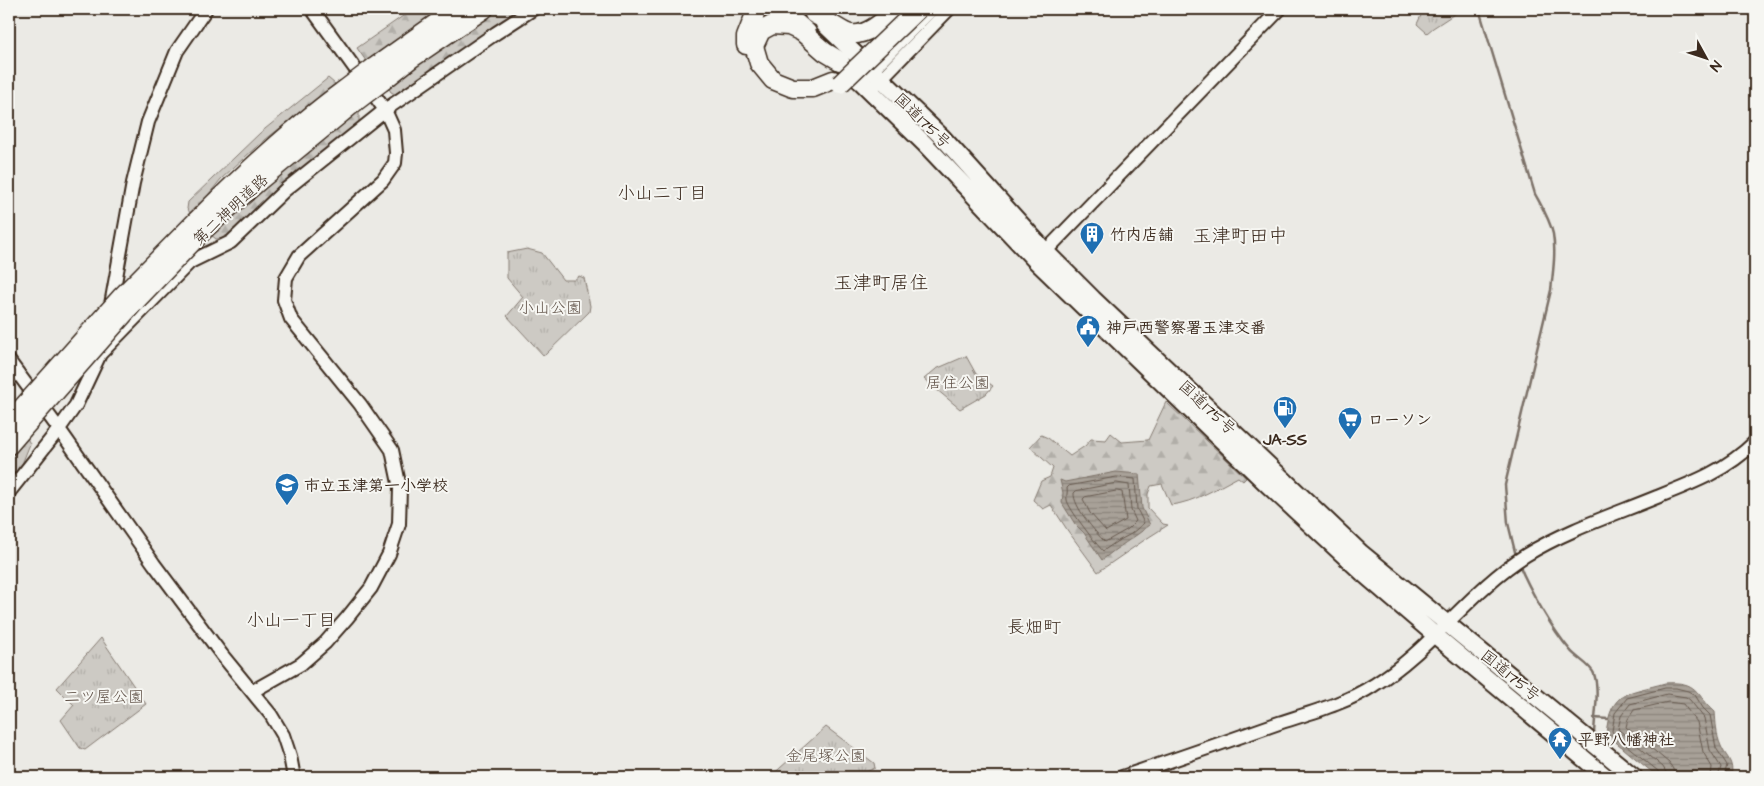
<svg xmlns="http://www.w3.org/2000/svg" width="1764" height="786" font-family="'Architects Daughter','Klee One',sans-serif">
<style>
.forest{fill:url(#forest-firs);stroke:#847a71}
.park{fill:url(#park-tufts);stroke:#847a71}
.water{fill:url(#water-rules);stroke:#7c7167}
.lines{fill:none;stroke-linecap:round;stroke-linejoin:round}
.shore{stroke:#675a4f;stroke-width:1}
.stream{stroke:#7c7167;stroke-width:2.5}
.tertiary-casing{stroke:#3b2a1e;stroke-width:16}
.trunk-casing{stroke:#3b2a1e;stroke-width:20}
.motorway-casing{stroke:#3b2a1e;stroke-width:21}
.tertiary{stroke:#f6f6f2;stroke-width:12}
.trunk{stroke:#f6f6f2;stroke-width:16}
.motorway{stroke:#f6f6f2;stroke-width:18}
.motorway-bridge-casing{stroke:#3b2a1e;stroke-width:21;stroke-linecap:butt}
.motorway-bridge{stroke:#f6f6f2;stroke-width:18}
.labels{text-anchor:middle;stroke-width:4;stroke-linejoin:round;paint-order:stroke}
.street-label{font-size:16px;fill:#3b2a1e;stroke:#f6f6f2}
.poi-label{font-size:16px;font-weight:bold;fill:#3b2a1e;stroke:#f6f6f2;text-anchor:start}
.park-label{font-size:16px;fill:#605248;stroke:#f6f6f2}
.neighbourhood-label{font-size:18px;fill:#3b2a1e;stroke:#f6f6f2}
.quarter-label{font-size:19px;fill:#3b2a1e;stroke:#f6f6f2}
</style>
<defs>
<pattern id="forest-firs" width="22" height="20" patternUnits="userSpaceOnUse" patternTransform="scale(1.25)"><rect width="22" height="20" fill="#cdcac4"/><path d="M5 1l3.5 6h-7zM16 11l3.5 6h-7z" fill="#b1aea8"/></pattern>
<pattern id="park-tufts" width="24" height="20" patternUnits="userSpaceOnUse" patternTransform="scale(1.25)"><rect width="24" height="20" fill="#cdcac4"/><path d="M3 7l-1-3M5 7V3M7 7l1-3M15 17l-1-3M17 17v-4M19 17l1-3" fill="none" stroke="#b1aea8"/></pattern>
<pattern id="water-rules" width="6" height="5" patternUnits="userSpaceOnUse" patternTransform="scale(1.25)"><rect width="6" height="5" fill="#a8a198"/><path d="M0 2.5h6" fill="none" stroke="#8a837b"/></pattern>
</defs>
<rect width="100%" height="100%" fill="#ebeae5"/>
<filter id="ink" filterUnits="userSpaceOnUse"><feTurbulence type="fractalNoise" baseFrequency=".02" numOctaves="2"/><feDisplacementMap in="SourceGraphic" scale="10" xChannelSelector="R" yChannelSelector="G"/><feConvolveMatrix kernelMatrix="1 2 1 2 8 2 1 2 1" color-interpolation-filters="sRGB"/></filter>
<g filter="url(#ink)">
<path class="forest" d="M413,9h26l-73,52 -9,-13z
M500,9h24l-129,85 -4,-2 -3,-5 44,-32z
M328,78l7,6 -80,64 -34,31 -29,36 -5,-6 1,-7 72,-69z
M359,111v13l-132,114 -11,1 -5,-4 76,-66z
M1166,402l80,76 -3,3 -5,-4c-21,11 -43,25 -67,28l-9,-21 -11,2 -3,8v14l15,16 5,1 -22,14 -48,33 -30,-41 -17,-26 -8,4 -10,-9 8,-19 9,-4 3,-9 -23,-21 11,-12 7,3 22,18 15,-10 6,-7 15,1 5,-7 11,9 26,-2z
M27,438l3,6 -8,20 -13,16v-18z"/>
<path class="park" d="M1424,9h38l-29,19 -6,5 -10,-9z
M527,249l15,4 21,27h11l5,-4 5,2 6,28 -1,6 -45,44 -37,-40 16,-19 -16,-19v-25z
M966,356l10,18 17,12 -7,8 -26,15 -36,-30 12,-10z
M101,638l45,66 -61,46 -5,-2 -19,-28 13,-15 -17,-17z
M826,727l48,36 1,5 -20,9h-85z"/>
<path class="water" d="M1116,472l23,2 3,34 8,17c-16,13 -33,22 -48,35l-18,-27 -9,-9 -13,-21 1,-10 -3,-13 5,2z
M1665,683c34,-2 29,10 50,29 1,11 1,23 6,34 4,10 11,13 11,26l-4,5h-70l-52,-43c5,-45 22,-40 59,-51z"/>
<g class="lines">
<path class="shore" d="M1117,477l18,2 2,30 7,14 -13,11 -15,8 -13,9c-7,-7 -35,-43 -36,-51 -1,-4 1,-8 0,-12l2,-2z
M1117,483l12,2 2,25 5,11 -8,8 -23,13c-10,-10 -32,-36 -31,-49l2,-2z
M1117,491l5,1 4,28 -20,11 -16,-18 -7,-14 2,-2z
M1660,777l-2,-6 -43,-35 -3,-5 3,-18 12,-15 38,-10h11l12,3 7,4 8,13 7,7 6,33 11,17 -3,12
M1667,777l-1,-5 -3,-5 -45,-38 3,-13 9,-12 37,-10 19,3 4,3 14,18 6,32 11,17 -3,10
M1674,777l-1,-8 -4,-6 -43,-36 2,-8 6,-9 34,-8 15,2 14,18 6,30 9,15 -1,10"/>
<path class="stream" d="M1479,9l56,185c7,13 15,26 18,40 3,18 0,38 -2,56l-46,195 3,38 8,33
M1519,564c10,25 33,65 51,86 6,8 21,15 24,24 6,16 0,44 0,62
M1594,718l14,1"/>
<defs>
<path id="tertiary" d="M875,85l74,-76
M1040,257l240,-248
M110,310l23,-127 15,-61 29,-71 29,-42
M100,354l90,-92 41,-20 54,-52 100,-80 111,-77 37,-24
M9,361l50,68 95,135 68,91 49,60 12,20 7,21 3,16 -1,5
M9,492l50,-63 17,-24 24,-51 2,-8
M253,691l48,-27 24,-21 22,-25 24,-30 18,-34 10,-30 1,-36 -8,-38 -32,-46 -69,-85 -7,-19 2,-22 13,-22 84,-76 12,-17 1,-10 -2,-23 -9,-20 -73,-101
M1122,777c52,-17 103,-35 154,-53 33,-11 69,-20 98,-39 57,-35 95,-94 152,-130 41,-25 87,-40 131,-58 36,-14 70,-27 98,-55"/>
<path id="trunk" d="M782,9l26,23
M824,24l119,114 103,114 47,47 268,254 273,224
M850,71l75,73 111,117 231,223 98,91 70,60 171,142"/>
<path id="motorway" d="M814,14c10,5 21,13 31,18 17,9 40,-12 51,-23
M746,45v-8l11,-28
M373,68l83,-59
M859,79l69,-70
M833,80l-20,8h-20l-20,-8 -14,-17 -5,-17 7,-15 11,-6 17,1 13,6 23,20 15,9
M383,81l29,-23 72,-49
M196,221c47,-47 95,-92 148,-131
M205,229l54,-48 95,-78
M9,445l13,-15"/>
</defs>
<use href="#tertiary" class="tertiary-casing"/>
<use href="#trunk" class="trunk-casing"/>
<use href="#motorway" class="motorway-casing"/>
<use href="#tertiary" class="tertiary"/>
<use href="#trunk" class="trunk"/>
<use href="#motorway" class="motorway"/>
<defs>
<path id="motorway-bridge" d="M840,84l78,-75
M344,90l29,-22
M354,103l29,-22
M11,420l111,-124 74,-75
M22,430l110,-125 73,-76"/>
</defs>
<use href="#motorway-bridge" class="motorway-bridge-casing"/>
<use href="#motorway-bridge" class="motorway-bridge"/>
</g>
</g>
<defs>
<symbol id="building-pin" viewBox="-11 -11 22 30"><path d="M0 17L-7.5 6A9.5 9.5 0 1 1 7.5 6Z" fill="#1f6fb2" stroke="#f6f6f2"/><path d="M-4-6H4V6H1V3H-1V6H-4ZM-2.5-4.3h1.7v1.8h-1.7ZM.8-4.3h1.7v1.8H.8ZM-2.5-1h1.7V.8h-1.7ZM.8-1h1.7V.8H.8Z" fill="#fff"/></symbol>
<symbol id="civic-pin" viewBox="-11 -11 22 30"><path d="M0 17L-7.5 6A9.5 9.5 0 1 1 7.5 6Z" fill="#1f6fb2" stroke="#f6f6f2"/><path d="M-.6-6.5H3V-4.5H.6V-3L4-1V1h2V6H-6V1h2V-1L-.6-3ZM-1.2 2.5V6h2.4V2.5Z" fill="#fff"/></symbol>
<symbol id="fuel-pin" viewBox="-11 -11 22 30"><path d="M0 17L-7.5 6A9.5 9.5 0 1 1 7.5 6Z" fill="#1f6fb2" stroke="#f6f6f2"/><path d="M-5.5-6h7V0h2V4h1.3V-2.5L3-4.5l.8-.8L6-3V5H2.5V1h-1V6h-7ZM-4.2-4.7v3.2H.2V-4.7Z" fill="#fff"/></symbol>
<symbol id="supermarket-pin" viewBox="-11 -11 22 30"><path d="M0 17L-7.5 6A9.5 9.5 0 1 1 7.5 6Z" fill="#1f6fb2" stroke="#f6f6f2"/><path d="M-6-5.5h2.5l.6 2H6L4.5 2H-2.5L-4.4-4H-6ZM-1.5 3.2a1.3 1.3 0 1 0 .1 0ZM3 3.2a1.3 1.3 0 1 0 .1 0Z" fill="#fff"/></symbol>
<symbol id="school-pin" viewBox="-11 -11 22 30"><path d="M0 17L-7.5 6A9.5 9.5 0 1 1 7.5 6Z" fill="#1f6fb2" stroke="#f6f6f2"/><path d="M0-5L7-2L0 1L-7-2ZM-4 1L0 2.5L4 1V4Q0 6-4 4Z" fill="#fff"/></symbol>
<symbol id="temple-pin" viewBox="-11 -11 22 30"><path d="M0 17L-7.5 6A9.5 9.5 0 1 1 7.5 6Z" fill="#1f6fb2" stroke="#f6f6f2"/><path d="M0-6L5-2H3V0L6.5 2.5H4V6H1.5V3h-3V6H-4V2.5H-6.5L-3 0V-2H-5Z" fill="#fff"/></symbol>
</defs>
<g fill-rule="evenodd">
<use href="#building-pin" x="1078" y="220" width="28" height="38"/>
<use href="#civic-pin" x="1074" y="313" width="28" height="38"/>
<use href="#fuel-pin" x="1271" y="394" width="28" height="38"/>
<use href="#supermarket-pin" x="1336" y="405" width="28" height="38"/>
<use href="#school-pin" x="273" y="471" width="28" height="38"/>
<use href="#temple-pin" x="1546" y="725" width="28" height="38"/>
</g>
<g class="labels">
<g class="street-label">
<text transform="translate(923 120) rotate(44)" y="6">国道175号</text>
<text transform="translate(230 209) rotate(-43)" y="6">第二神明道路</text>
<text transform="translate(1208 407) rotate(43)" y="6">国道175号</text>
<text transform="translate(1511 675) rotate(39)" y="6">国道175号</text>
</g>
<g class="poi-label">
<text x="1110" y="240">竹内店舗</text>
<text x="1106" y="333">神戸西警察署玉津交番</text>
<text x="1368" y="425">ローソン</text>
<text x="1285" y="445" text-anchor="middle">JA-SS</text>
<text x="304" y="491">市立玉津第一小学校</text>
<text x="1578" y="745">平野八幡神社</text>
</g>
<g class="park-label">
<text x="550" y="313">小山公園</text>
<text x="958" y="388">居住公園</text>
<text x="104" y="702">二ツ屋公園</text>
<text x="826" y="761">金尾塚公園</text>
</g>
<g class="neighbourhood-label">
<text x="662" y="199">小山二丁目</text>
<text x="291" y="626">小山一丁目</text>
<text x="1034" y="633">長畑町</text>
</g>
<g class="quarter-label">
<text x="1240" y="242">玉津町田中</text>
<text x="881" y="289">玉津町居住</text>
</g>
</g>
<rect width="1764" height="786" fill="none" stroke="#f6f6f2" stroke-width="30"/>
<rect x="15" y="15" width="1734" height="756" fill="none" stroke="#3b2a1e" stroke-width="2" filter="url(#ink)"/>
<g transform="translate(1706 58) rotate(130)" stroke="#f6f6f2" stroke-width="4" paint-order="stroke">
<path d="M0-4L9 19L0 12L-9 19Z" fill="#3b2a1e"/>
<text y="-8" font-size="14" font-weight="bold" text-anchor="middle" fill="#3b2a1e">N</text>
</g>
</svg>
